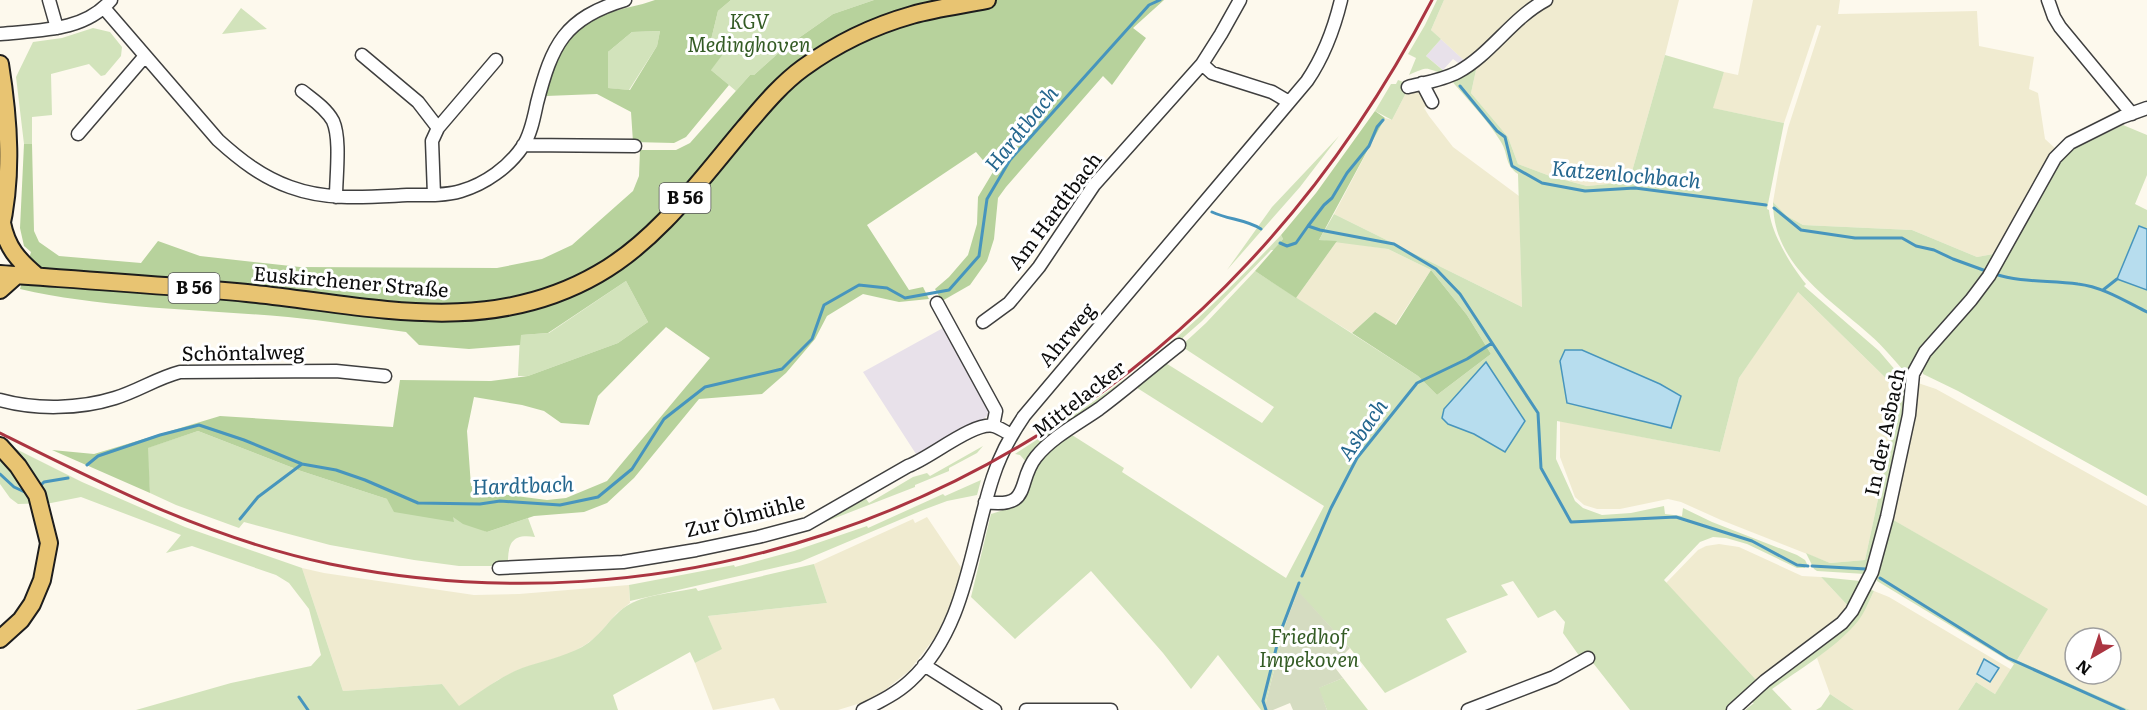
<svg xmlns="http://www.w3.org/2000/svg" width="2147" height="710" font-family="Literata,serif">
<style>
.industrial{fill:#e8e1ea}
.farmland{fill:#f0ebd0;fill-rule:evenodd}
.green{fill:#d2e3bb;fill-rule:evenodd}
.forest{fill:#b7d29c;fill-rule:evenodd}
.cemetery{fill:#d5dcc1}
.water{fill:#b7ddee;stroke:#4795bd;stroke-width:1.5}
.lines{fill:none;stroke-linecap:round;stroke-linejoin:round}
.stream{stroke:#4795bd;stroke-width:3}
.minor-casing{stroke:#3f3f3f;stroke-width:15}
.major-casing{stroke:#1d1d1d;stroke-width:20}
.minor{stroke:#fff;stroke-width:12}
.major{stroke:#e8c472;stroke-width:16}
.rail{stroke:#ab3541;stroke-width:3}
.labels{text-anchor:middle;stroke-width:6;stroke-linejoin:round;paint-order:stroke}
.shield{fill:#fff;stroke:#555;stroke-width:1.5}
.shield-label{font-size:18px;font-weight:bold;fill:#0c0c0c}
.park-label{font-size:20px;font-style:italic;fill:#335b24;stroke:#fff}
.street-label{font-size:20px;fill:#0c0c0c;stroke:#fff}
.water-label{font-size:21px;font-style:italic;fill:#24668e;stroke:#fff}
</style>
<rect width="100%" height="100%" fill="#fdf9ed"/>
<path class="industrial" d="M1441,39l24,22 -4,4 -8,-6 -10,11 -17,-14z
M943,328l4,6h3l39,75 -2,7 -5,4 -16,6 -50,28 -53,-82z"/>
<path class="farmland" d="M1444,0h95l-72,63 -36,-33z
M1553,0h126l-14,55 -36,127 -42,4 -37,-10 -32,-12 -10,-27 -37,-44 7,-32 52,-46z
M1753,0h87l-2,14 139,-3 2,35 55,11 -5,32 9,4 7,46 12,11 -58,103 -22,4 -65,-27 -109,-5 -16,-9 -14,-14 6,-35 9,-39 33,-102 -4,-1 -33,98 -72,-15 12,-36 14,3z
M1418,89l9,17 -3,2 5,8 24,31 66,49 3,111 -188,-93 51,-96 7,2 15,-29z
M1337,241l51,8 43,21 -36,55 -20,-13 -23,21 -56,-35z
M1797,291l102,100 -1,15 -33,154 -35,3 -109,-43 -40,-18 -13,-3 -48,10h-23l-13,-4 -9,-8 -15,-40v-36l160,31 19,-74z
M1918,383l18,6 211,117v204h-17l-113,-50 30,-50 -157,-92 19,-81zM2075,638h36v36h-36z
M927,517l35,52 -9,31 -17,36 -27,35 -24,19 -21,12 -26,8h-58l-6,-12 -61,12 -18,-47 26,-14 -13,-33 119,-13 -13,-39 99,-45 2,4z
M1719,544l20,3 63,29 19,1 30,32 -93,73 -92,-99 32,-33 8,-4z
M302,568l22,5 150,22 45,-1 110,-9 1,18 -13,10 -21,24 -11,8 -16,9 -49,15 -22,11 -39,27 -17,-23 -99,7z
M1874,591l15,6 123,73 -17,24 -19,-12 -18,28h-104l-24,-16 -13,-36 34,-30 16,-22z"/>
<path class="green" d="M731,0h143l-41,14 -50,35 -29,26h-4l-14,16 -25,-21 -1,-26 8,-33z
M1437,0h7l-13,30 10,9 -15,17 19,16v2c-21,-5 -14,-9 -36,1l7,-17 -8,-4 17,-29z
M241,8l26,21 -45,5z
M93,28l17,4 12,15 -1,9 -16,19 -4,1 -12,-12 -38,10 1,41 -20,2v27h-8l-8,-67 17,-35 29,-4z
M660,31l-3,15 -28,44 -22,-2 1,-36 24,-20z
M1665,55l59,17 -11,36 71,15 -17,86 2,1c2,23 22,56 37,74l-2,2 75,65 23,27 4,7v22l-33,154 -8,13 -48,-3 -3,-2 -8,-16 24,10 35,-3 33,-154 1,-15 -101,-99 -59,86 -19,74 -163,-31 -1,38 19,42 8,7 19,7 29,-2 33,-7 1,8 17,2 1,-8 29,14 85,33 8,5 2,4 -2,4h-8l-50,-24 -21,-6 -13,-1 -13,5 -36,38 94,102 -17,28h-111l-44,-56 -6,3 -17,-24 2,-11 -10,-12 -17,8 -25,-37 -12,4 7,10 -62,24 21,33 -82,41 -35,-45 -52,-56 -11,27 -23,91h-3l-43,-55 -27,34 -28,-36 -72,-82 -76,68 -44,-42 20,-83c43,-13 29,-22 46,-53 6,-11 24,-19 35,-26l52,33 -2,4 164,106 38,-72 -190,-120 30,-24 98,61 12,-16 -93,-61 25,-23 49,-52 163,105 19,19 54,-41 -24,-39 -36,-45 -43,-21 -69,-9 15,-26 188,93 -4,-133c-14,-10 -9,-19 -17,-32 -14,-23 -34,-43 -51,-63l28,-18 -7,32 37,44 10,27 32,12 37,10 42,-4zM1564,350h18l78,34 11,43 -104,-24zM1525,421l-20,31 -31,-18 -26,-10z
M1398,80l8,3 1,8 -15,29 -17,-9 16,-27h5z
M2123,125l24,10v40l-12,29 12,6v19l-8,-3 -22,52 30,12v206l-189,-105 -35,-17v-9l13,-18 126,-193z
M1339,136l-39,51 -73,83 45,-63z
M1773,202l14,14 16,9 109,5 65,27 22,-4 -7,14 -83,103 -4,2c-11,-12 -22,-26 -35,-37 -41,-37 -97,-70 -97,-133z
M1281,235l2,4 -9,11h-3l-69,71 -41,36 -134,106 -7,-8 -5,-1c49,-32 98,-64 143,-101 44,-36 84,-77 123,-118z
M626,281l22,41 -30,21 -90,33h-10l2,-41 29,-2z
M198,431l103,40 86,28 66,17 34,16 41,-14 7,19c-21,-3 -27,4 -27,25l-14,4h-35l-45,-6 -84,-15 -86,-23 -5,6 -63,-23 -26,-12 -3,-45z
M0,441l82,41 103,45 117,41 41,123 99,-7 17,22c20,-13 40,-29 63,-38 20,-7 41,-11 60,-21 20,-11 29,-33 48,-43 15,-9 48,-12 66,-16l2,3 116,-27 13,39 -119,13 14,33 -27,14 -5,-11 -77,43 5,15h-482l95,-27 80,-17 10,-11 -12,-46 -20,-26 -13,-8 -84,-29 -26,7 15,-18 -100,-38 -30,6 -33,1 -8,-6 -10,-14z
M983,446l-6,7 -28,15v3l-34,14v2l-103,40 52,-31 5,7 44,-26 14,-4 3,3z
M981,480l-4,15 -30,6 -24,9 -123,52 -170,39 -1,-16 105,-20 1,2 59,-16 73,-25 1,2 75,-34 2,2z
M1890,518l158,91 -31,51 113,50h-172l18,-28 19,12 19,-30 -137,-83 -1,-8z
M1821,577l39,4 2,3 -11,25z
M1869,589l5,2c-5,10 -9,21 -16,30 -22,27 -58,48 -86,68l20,21h-47l9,-7 -5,-1 38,-33z
M1343,678l25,32h-41l-9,-22z
M1830,694l24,16h-38l5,-3z"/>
<path class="forest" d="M655,0h76l-13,11 -8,33 13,10 -12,16 18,15 -43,52 -12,6 -41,-1 -2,-30 -34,-18 -51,2c10,-39 19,-66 60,-82 15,-6 33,-8 49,-14zM660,31l-3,15 -27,44 -22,-2v-36l24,-20z
M874,0h290l-31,28 13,10 -34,47 -9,-9 -97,111 -8,11 -4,41 -7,22 -17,24 -28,16 -7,-12 14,-12 19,-22 9,-31 1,-27 15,-25 -17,-20 -109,73 42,65 14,-3 6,12 -30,3 -36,-8 -36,22 -12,23 -29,34 -24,21 -63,5 -65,79 -27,25 -23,9 -50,4 -47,16 -24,-8 -10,-7 1,5 -60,-10 -7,-13 -86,-28 -103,-40 -50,17 2,45 -98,-43 42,4 126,-38 173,11 7,-47 91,1 37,-5 90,-33 30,-21 -22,-41 -78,52 -27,2 -1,10 -51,4 -50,-4 -13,-13c-39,-5 -79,-11 -118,-15 -90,-8 -180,-8 -268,-28l11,-37 -7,-6 -4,-18 4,-84h8l2,87 5,11 20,14 82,7 17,-22 42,15 100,11 197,1 45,-9 30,-14 61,-54 6,-15 1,-26h36l14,-7 60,-68h4l29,-26 50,-35zM666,327l44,31 -103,123 -41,17 -19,2 -46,-6 -30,-8 -4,-55 7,-34 48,8 22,6 17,12 28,2 9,-29z
M1375,111l10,7 -66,122 18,1 -41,57 -41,-27 28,-32 -2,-4 35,-42z
M1431,270l36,45 24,39 -54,41 -19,-19 -66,-43 23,-21 21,13z"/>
<path class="cemetery" d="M1298,591l52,57 -17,17 10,13 -24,10 8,22h-34l-3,-7 -17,7h-9l23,-91z"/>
<path class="water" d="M2139,226l8,3v61l-30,-11z
M1565,350h17l78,34 21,12 -10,32 -104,-25 -7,-42z
M1486,362l39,59 -20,31 -31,-18 -26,-10 -6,-6 2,-9z
M1984,659l15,9 -9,14 -13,-8z"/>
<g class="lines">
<path class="stream" d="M1460,86l37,45 8,6 7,29 30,17 43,8 50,-3 131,17
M1774,208l27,22 54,8h47l14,8 18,4 19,9 33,12
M1212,212c17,8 33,7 49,17
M1308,226l16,-21 8,-7 15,-25 22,-27 8,-19 6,-7
M1280,243l7,3 9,-3 12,-17 12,4 74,14 42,25 24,25 78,119 3,55 30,54 105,-5 76,24 45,24 11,1
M1995,274c26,9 56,6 83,10 25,3 47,17 69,28
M2103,290l14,-11
M87,465l11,-9 62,-21 39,-10 45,15 58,24 34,6 29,10 53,23 62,1 20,-3 60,4 38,-8 34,-28 32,-50 41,-32 77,-18 30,-30 12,-34 35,-20 28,3 18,10 44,-8 30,-34 8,-57 23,-39 139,-155 11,-5
M0,474l14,13 15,7
M39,487l5,-5 24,-4
M240,519l18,-22 44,-33
M1812,566l54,3
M1302,576l29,-68 26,-50 60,-75 50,-24 25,-16
M1880,578l128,80 116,52
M299,697l9,13
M1266,710l-3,-9 17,-68 19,-50"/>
<defs>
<path id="minor" d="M49,0l8,28
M2048,0l6,17 6,10 72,87
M104,8l114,132c22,20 44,37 72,47 38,14 77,10 117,8 18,0 37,1 54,-4 24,-7 48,-24 62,-45 8,-12 11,-29 14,-43 15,-58 27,-85 88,-103
M0,34c38,-4 84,-2 111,-34
M362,55l56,47 20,26
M1202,64l10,9 60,19 17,10
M1422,83l10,19
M1408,87c16,-4 35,-7 50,-15 33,-18 54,-54 88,-72
M302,91c10,8 24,17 31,30 8,18 3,55 3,76
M78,134l67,-78
M523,145l112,1
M434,195l-2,-54 6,-13 58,-68
M937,303l59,108 -3,15
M983,322l26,-19 30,-36 55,-82 108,-121 19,-30 19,-34
M0,400c36,10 80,9 115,-2 23,-7 42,-20 65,-26l156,-1 49,5
M985,502c48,7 31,-20 51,-45 16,-20 43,-34 63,-48 27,-20 53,-43 80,-64
M499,568l124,-6 73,-12 62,-13 49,-13 101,-58c22,-8 66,-45 86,-40 6,2 12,6 17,9
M924,665l71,45
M863,710c16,-8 33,-16 47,-29 57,-53 60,-135 83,-204 7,-22 18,-42 31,-61l283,-335c17,-25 27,-52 34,-81
M1026,710h85
M1468,710l86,-33 34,-19
M1733,710l32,-29 77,-58 10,-12 20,-39 15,-55 22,-102 4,-41 12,-22 46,-52 18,-24 66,-118 15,-15 52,-26 25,-9"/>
<path id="major" d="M0,64c9,56 13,113 0,168
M2,223c5,25 16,37 35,53
M0,274c83,6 165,11 247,19 121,12 238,46 351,-19 60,-34 103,-95 147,-147 18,-21 36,-43 58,-59 33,-24 70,-42 109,-53 24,-7 50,-10 75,-15
M0,290l18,-16
M0,446l18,20 19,29 12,48 -7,37 -10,24 -11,16 -21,19"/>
</defs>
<use href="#minor" class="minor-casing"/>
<use href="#major" class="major-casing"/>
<use href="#minor" class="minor"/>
<use href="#major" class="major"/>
<path class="rail" d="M0,433c108,54 210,106 330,131 338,69 683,-50 918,-301 74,-79 134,-167 184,-263"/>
</g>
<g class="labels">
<g class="shield">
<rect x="659.5" y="183" width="51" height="30" rx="4.5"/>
<rect x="168.5" y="273" width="51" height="30" rx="4.5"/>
</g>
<g class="shield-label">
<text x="685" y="204">B 56</text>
<text x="194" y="294">B 56</text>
</g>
<g class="park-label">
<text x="749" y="29">KGV<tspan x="749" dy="23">Medinghoven</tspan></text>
<text x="1309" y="644">Friedhof<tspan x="1309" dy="23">Impekoven</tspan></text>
</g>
<g class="street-label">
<text transform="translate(1055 211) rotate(-53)" y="7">Am Hardtbach</text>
<text transform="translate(351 282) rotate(5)" y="7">Euskirchener Straße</text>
<text transform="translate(1067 335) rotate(-50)" y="7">Ahrweg</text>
<text transform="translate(243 353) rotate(-1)" y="7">Schöntalweg</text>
<text transform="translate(1079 399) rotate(-38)" y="7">Mittelacker</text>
<text transform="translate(1885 432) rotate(-78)" y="7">In der Asbach</text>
<text transform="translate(745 516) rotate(-14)" y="7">Zur Ölmühle</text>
</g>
<g class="water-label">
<text transform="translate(1022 129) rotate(-51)" y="7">Hardtbach</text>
<text transform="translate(1626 175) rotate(5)" y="7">Katzenlochbach</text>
<text transform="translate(1363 430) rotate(-55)" y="7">Asbach</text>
<text transform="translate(523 486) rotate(-2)" y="7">Hardtbach</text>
</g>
</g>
<g transform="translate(2093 656) rotate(219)"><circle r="28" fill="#ffffff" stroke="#9e9e9e" stroke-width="1.5"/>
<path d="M0-4.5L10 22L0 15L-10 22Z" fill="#ab3541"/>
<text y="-9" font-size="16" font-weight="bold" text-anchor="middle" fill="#0c0c0c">N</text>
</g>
</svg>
